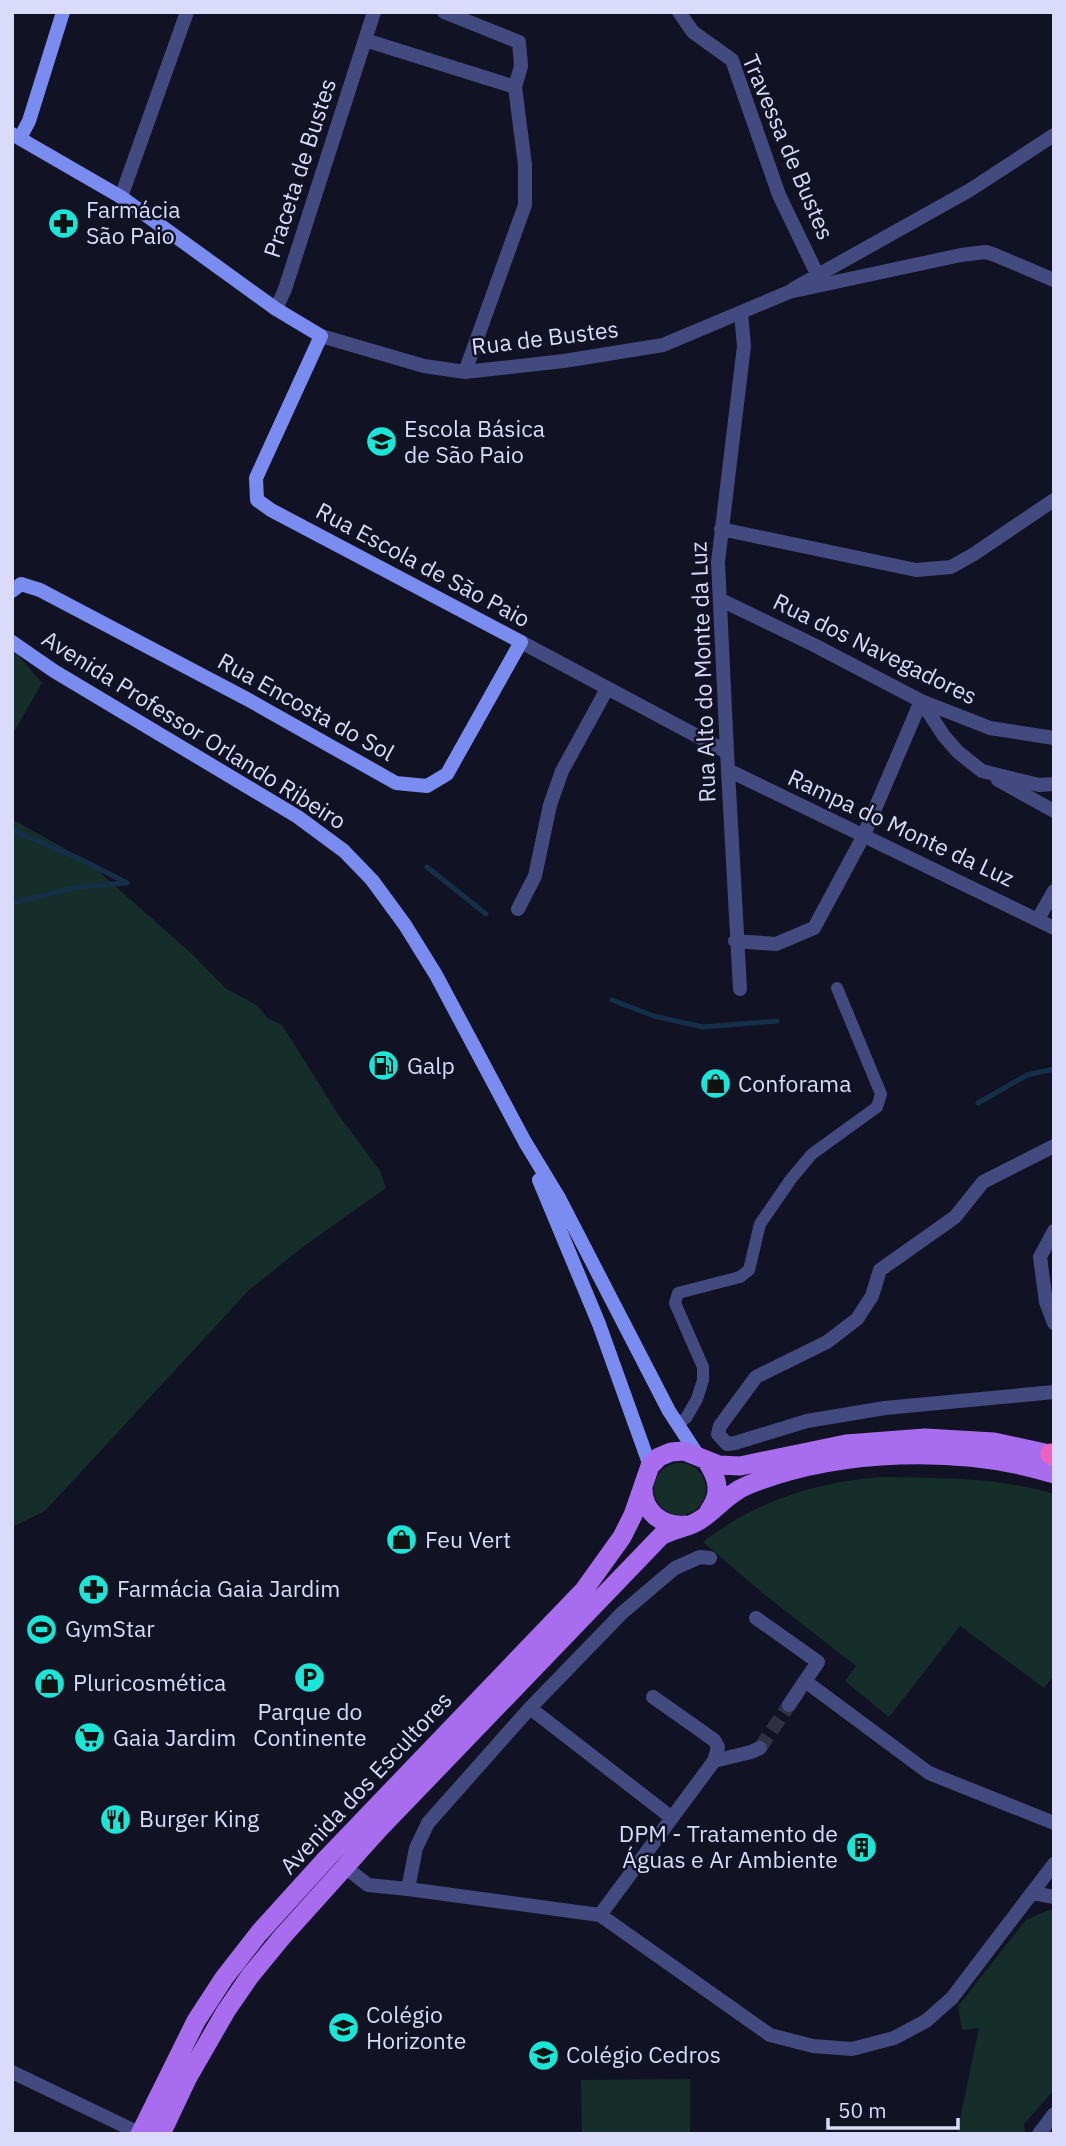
<svg xmlns="http://www.w3.org/2000/svg" width="1066" height="2146" font-family="'IBM Plex Sans',sans-serif">
<style>
.green{fill:#152e29}
.lines{fill:none;stroke-linecap:round;stroke-linejoin:round}
.stream{stroke:#142f47;stroke-width:5}
.minor-tunnel{stroke:#303045;stroke-width:14;stroke-dasharray:14 7;stroke-linecap:butt}
.pedestrian{stroke:#424a7f;stroke-width:12}
.minor{stroke:#424a7f;stroke-width:14}
.tertiary{stroke:#424a7f;stroke-width:14}
.secondary{stroke:#7b8cf1;stroke-width:14}
.primary{stroke:#a86cef;stroke-width:19}
.motorway{stroke:#ee62bd;stroke-width:21}
.labels{text-anchor:middle;stroke-width:5;stroke-linejoin:round;paint-order:stroke}
.street-label{font-size:23px;fill:#dadbfb;stroke:#121225}
.poi-label{font-size:23px;fill:#dadbfb;stroke:#121225;text-anchor:start}
</style>
<rect width="100%" height="100%" fill="#121225"/>
<path class="green" d="M12,648l30,35 -30,52z
M12,819l75,42 105,93 33,34 33,18 9,12 15,7 56,89 42,57 6,17 -82,58 -55,44 -204,221 -33,16z
M654 1489a26 26 0 1 1 52 0a26 26 0 1 1-52 0Z
M882,1477c58,1 115,0 172,17v181l-10,13 -84,-62 -71,91 -44,-36 11,-15 -91,-71 -62,-53c53,-41 112,-60 179,-65z
M1049,1910l5,1v179l-30,34 1,10h-68l22,-106 -17,2 -4,-24 68,-86z
M690,2079v55h-108l-1,-54z"/>
<g class="lines">
<path class="stream" d="M12,830l68,29 47,24
M427,867l59,47
M12,903l66,-16 48,-4
M612,1000l42,16 49,11 74,-6
M978,1103l49,-28 27,-6"/>
<path class="minor-tunnel" d="M760,1748l29,-43"/>
<path class="pedestrian" d="M677,1424l9,-6 11,-19 6,-19v-13l-28,-64 3,-10 62,-16 9,-7 11,-46 31,-45 21,-25 65,-47 4,-13 -44,-106"/>
<path class="minor" d="M679,12l14,20 39,28 47,135 39,81
M365,40l150,47 6,-21 -2,-24 -75,-30
M121,197l66,-185
M793,289l177,-99 84,-55
M276,309l9,-20 89,-277
M465,372l60,-167v-40l-10,-78
M721,529l195,41 35,-3 23,-13 80,-54
M721,600l93,45 107,56 69,27 64,10
M921,701l23,35 14,16 24,19 57,14 15,-1
M727,752l-9,-190 26,-216 -3,-33
M728,770l12,219
M998,780l56,31
M518,909l17,-33 15,-71 12,-34 45,-82
M1038,919l16,-28
M735,941l41,3 38,-16 49,-91 58,-136
M1054,1146l-71,36 -28,35 -75,53 -8,26 -15,23 -30,23 -71,35 -36,49 -2,8 9,10 8,-1 72,-22 78,-13 169,-16
M756,1618l62,44 -13,19 124,92 125,50
M789,1705l16,-24
M530,1708l142,110
M714,1761l37,-9 9,-4
M345,1867l23,18 40,4 192,26 170,120 43,11 39,3 42,-11 32,-17 26,-23 102,-134
M408,1889l8,-41 12,-25 102,-115 92,-95 53,-45 25,-11 10,1
M1033,1893l21,4
M600,1915l114,-154 4,-14 -4,-7 -61,-43
M12,2072l129,62
M1039,2134l15,-20"/>
<path class="tertiary" d="M321,336l103,30 41,6 99,-11 99,-16 126,-53 172,-37 25,-3 9,3 59,25
M521,642l206,110 1,18 326,158
M1054,1231l-14,26 6,45 8,21"/>
<path class="secondary" d="M12,134l109,63 155,112 45,27 -65,142 1,22 14,10 250,132 -74,132 -20,12 -31,-3 -149,-84 -207,-109 -19,-6 -9,7
M20,138l9,-17 34,-109
M12,642l42,29 244,146 46,34 28,29 33,45 31,50 89,167 34,56 110,213 28,43
M539,1180l60,144 51,142"/>
<path class="primary" d="M706,1460c12,18 16,33 3,51
M643,1486c-1,25 18,41 43,39
M140,2134l56,-113 28,-43 35,-45 68,-75 257,-268 38,-53 11,-22 17,-49 9,-9 12,-5 13,-1 35,14 21,1 106,-22 79,-6 69,4 60,13
M161,2134l27,-57 38,-66 24,-35 32,-39 98,-109 281,-292c12,-7 27,-8 39,-16 17,-11 28,-27 48,-35 90,-36 213,-40 306,-11"/>
<path class="motorway" d="M1051,1454l3,1"/>
</g>
<defs>
<symbol id="pharmacy-disc" viewBox="-11 -11 22 22"><circle r="9.5" fill="#1ae6d8" stroke="#121225"/><path d="M-2-6h4v4h4v4h-4v4h-4v-4h-4v-4h4Z" fill="#111"/></symbol>
<symbol id="school-disc" viewBox="-11 -11 22 22"><circle r="9.5" fill="#1ae6d8" stroke="#121225"/><path d="M0-5L7-2L0 1L-7-2ZM-4 1L0 2.5L4 1V4Q0 6-4 4Z" fill="#111"/></symbol>
<symbol id="fuel-disc" viewBox="-11 -11 22 22"><circle r="9.5" fill="#1ae6d8" stroke="#121225"/><path d="M-5.5-6h7V0h2V4h1.3V-2.5L3-4.5l.8-.8L6-3V5H2.5V1h-1V6h-7ZM-4.2-4.7v3.2H.2V-4.7Z" fill="#111"/></symbol>
<symbol id="shop-disc" viewBox="-11 -11 22 22"><circle r="9.5" fill="#1ae6d8" stroke="#121225"/><path d="M-5-2.5h2.3a2.7 3.5 0 0 1 5.4 0H5L5.5 6h-11ZM-1.5-2.5h3a1.5 2.3 0 0 0-3 0Z" fill="#111"/></symbol>
<symbol id="stadium-disc" viewBox="-11 -11 22 22"><circle r="9.5" fill="#1ae6d8" stroke="#121225"/><path d="M0-5a6.5 5 0 1 0 0 10a6.5 5 0 1 0 0-10ZM-3.5-1.8h7v3.6h-7Z" fill="#111"/></symbol>
<symbol id="parking-disc" viewBox="-11 -11 22 22"><circle r="9.5" fill="#1ae6d8" stroke="#121225"/><path d="M-3.5-5.5H1a3.5 3.5 0 0 1 0 7H-1V5.5H-3.5ZM-1-3.4V-.6H.8a1.4 1.4 0 0 0 0-2.8Z" fill="#111"/></symbol>
<symbol id="supermarket-disc" viewBox="-11 -11 22 22"><circle r="9.5" fill="#1ae6d8" stroke="#121225"/><path d="M-6-5.5h2.5l.6 2H6L4.5 2H-2.5L-4.4-4H-6ZM-1.5 3.2a1.3 1.3 0 1 0 .1 0ZM3 3.2a1.3 1.3 0 1 0 .1 0Z" fill="#111"/></symbol>
<symbol id="restaurant-disc" viewBox="-11 -11 22 22"><circle r="9.5" fill="#1ae6d8" stroke="#121225"/><path d="M-5-6h1v4h1v-4h1v4h1v-4h1v5L-1.5 .5V6h-2V.5L-5-1ZM5-6V6H3V1.5H1.5Q1.5-4 5-6Z" fill="#111"/></symbol>
<symbol id="building-disc" viewBox="-11 -11 22 22"><circle r="9.5" fill="#1ae6d8" stroke="#121225"/><path d="M-4-6H4V6H1V3H-1V6H-4ZM-2.5-4.3h1.7v1.8h-1.7ZM.8-4.3h1.7v1.8H.8ZM-2.5-1h1.7V.8h-1.7ZM.8-1h1.7V.8H.8Z" fill="#111"/></symbol>
</defs>
<g fill-rule="evenodd">
<use href="#pharmacy-disc" x="46" y="206" width="35" height="35"/>
<use href="#school-disc" x="364" y="424" width="35" height="35"/>
<use href="#fuel-disc" x="366" y="1048" width="35" height="35"/>
<use href="#shop-disc" x="698" y="1066" width="35" height="35"/>
<use href="#shop-disc" x="384" y="1522" width="35" height="35"/>
<use href="#pharmacy-disc" x="76" y="1572" width="35" height="35"/>
<use href="#stadium-disc" x="24" y="1612" width="35" height="35"/>
<use href="#parking-disc" x="292" y="1660" width="35" height="35"/>
<use href="#shop-disc" x="32" y="1666" width="35" height="35"/>
<use href="#supermarket-disc" x="72" y="1720" width="35" height="35"/>
<use href="#restaurant-disc" x="98" y="1802" width="35" height="35"/>
<use href="#building-disc" x="844" y="1830" width="35" height="35"/>
<use href="#school-disc" x="326" y="2010" width="35" height="35"/>
<use href="#school-disc" x="526" y="2038" width="35" height="35"/>
</g>
<g class="labels">
<g class="street-label">
<text transform="translate(788 147) rotate(67)" y="8">Travessa de Bustes</text>
<text transform="translate(300 168) rotate(-72)" y="8">Praceta de Bustes</text>
<text transform="translate(545 338) rotate(-7)" y="8">Rua de Bustes</text>
<text transform="translate(423 565) rotate(28)" y="8">Rua Escola de São Paio</text>
<text transform="translate(875 649) rotate(26)" y="8">Rua dos Navegadores</text>
<text transform="translate(703 672) rotate(-92)" y="8">Rua Alto do Monte da Luz</text>
<text transform="translate(306 707) rotate(29)" y="8">Rua Encosta do Sol</text>
<text transform="translate(194 730) rotate(32)" y="8">Avenida Professor Orlando Ribeiro</text>
<text transform="translate(901 828) rotate(25)" y="8">Rampa do Monte da Luz</text>
<text transform="translate(366 1783) rotate(-47)" y="8">Avenida dos Escultores</text>
</g>
<g class="poi-label">
<text x="86" y="218">Farmácia<tspan x="86" dy="26">São Paio</tspan></text>
<text x="404" y="437">Escola Básica<tspan x="404" dy="26">de São Paio</tspan></text>
<text x="407" y="1074">Galp</text>
<text x="738" y="1092">Conforama</text>
<text x="425" y="1548">Feu Vert</text>
<text x="117" y="1597">Farmácia Gaia Jardim</text>
<text x="65" y="1637">GymStar</text>
<text x="73" y="1691">Pluricosmética</text>
<text x="310" y="1720" text-anchor="middle">Parque do<tspan x="310" dy="26">Continente</tspan></text>
<text x="113" y="1746">Gaia Jardim</text>
<text x="139" y="1827">Burger King</text>
<text x="838" y="1842" text-anchor="end">DPM - Tratamento de<tspan x="838" dy="26">Águas e Ar Ambiente</tspan></text>
<text x="366" y="2023">Colégio<tspan x="366" dy="26">Horizonte</tspan></text>
<text x="566" y="2063">Colégio Cedros</text>
</g>
</g>
<rect width="1066" height="2146" fill="none" stroke="#dadbfb" stroke-width="28"/>
<path d="M828 2118v10h130v-10" fill="none" stroke="#dadbfb" stroke-width="3.5"/>
<text x="838" y="2118" font-size="21" fill="#dadbfb" stroke="#121225" stroke-width="5" paint-order="stroke">50 m</text>
</svg>
